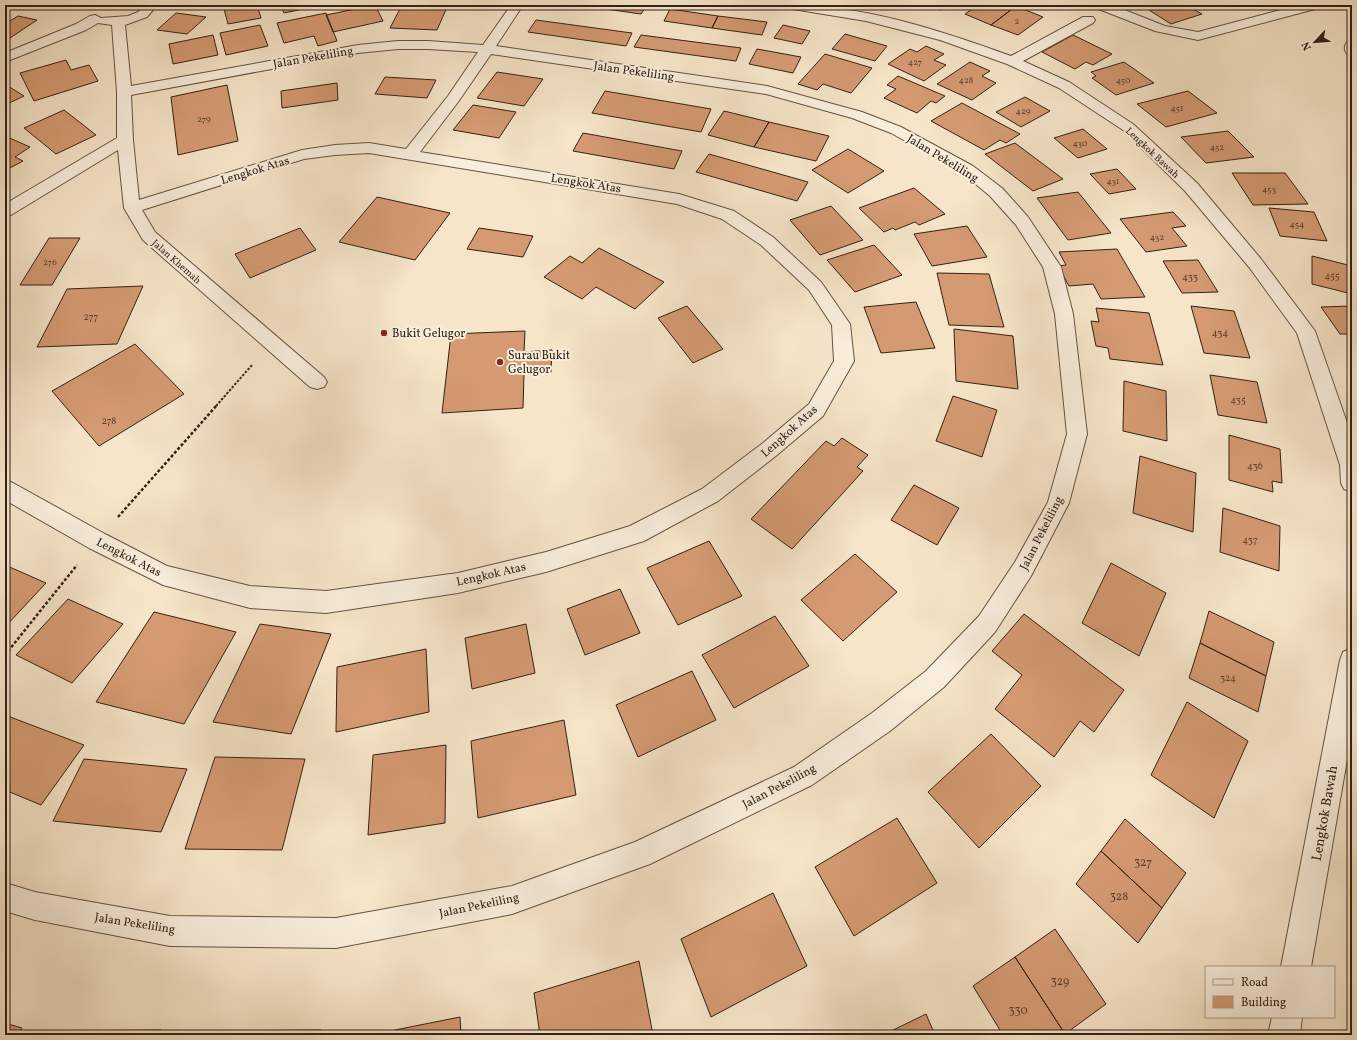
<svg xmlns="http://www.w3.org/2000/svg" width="1357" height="1040" font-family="Vollkorn,serif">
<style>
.building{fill:#d59a72;stroke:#332114}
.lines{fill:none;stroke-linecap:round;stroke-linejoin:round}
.minor-casing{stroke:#645241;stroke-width:2}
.path-far1{stroke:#332114;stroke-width:2;stroke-dasharray:2.5 1.5;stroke-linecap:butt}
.path{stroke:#332114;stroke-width:2.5;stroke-dasharray:3 2;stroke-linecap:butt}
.minor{fill:#f9eedc;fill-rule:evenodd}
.poi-dot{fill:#8f2418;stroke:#f9eedc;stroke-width:1.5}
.labels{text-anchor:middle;stroke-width:4;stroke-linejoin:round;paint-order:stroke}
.far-number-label{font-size:9px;fill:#5c3f2c}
.far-street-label{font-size:10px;fill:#332114;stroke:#f9eedc}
.number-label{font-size:10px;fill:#5c3f2c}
.street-label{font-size:12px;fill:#332114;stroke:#f9eedc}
.poi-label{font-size:12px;fill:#332114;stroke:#f9eedc;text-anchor:start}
.near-number-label{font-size:12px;fill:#5c3f2c}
.near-street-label{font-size:14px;fill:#332114;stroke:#f9eedc}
</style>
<rect width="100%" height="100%" fill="#f6e5c9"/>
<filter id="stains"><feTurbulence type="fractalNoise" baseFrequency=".005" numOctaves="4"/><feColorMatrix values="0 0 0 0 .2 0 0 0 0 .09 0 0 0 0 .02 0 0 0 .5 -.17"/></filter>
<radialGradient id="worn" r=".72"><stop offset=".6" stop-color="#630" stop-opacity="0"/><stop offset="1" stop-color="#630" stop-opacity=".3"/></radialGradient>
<path class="building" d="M223,5h34l4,13 -33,6z
M280,5h37l1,1 -34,7z
M375,5l8,16 -50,11 -7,-17z
M402,5h46l-11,25 -47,-2z
M594,5h53l-6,9 -49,-7z
M918,5h25l-2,5z
M978,5h35l3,1 -25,19 -26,-11z
M1141,5h45l16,9 -31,10z
M1016,6l27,11 -25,18 -27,-10z
M670,9l48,7 -6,12 -48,-7z
M176,13l30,4 -19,17 -30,-4z
M326,13l11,28 -19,5 -4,-10 -30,7 -7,-20z
M18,16l19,4 -27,18 -5,-2v-12z
M718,16l49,6 -5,13 -50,-7z
M536,20l96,13 -6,13 -98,-14z
M260,25l8,21 -42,9 -6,-22z
M783,25l27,6 -8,13 -28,-6z
M845,34l42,12 -12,15 -43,-12z
M213,35l5,20 -45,9 -4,-20z
M641,35l100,13 -5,13 -102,-14z
M1073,35l39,19 -19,11 -7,-3 -11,7 -33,-17z
M926,46l18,8 -10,6 12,5 -22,16 -36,-17 22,-15 7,3z
M757,49l44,8 -8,16 -44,-9z
M825,54l47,14 -21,25 -28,-9 -6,6 -19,-6z
M66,60l5,10 18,-5 9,16 -64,20 -14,-28z
M970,62l20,9 -8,5 14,7 -24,17 -35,-16z
M1124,62l30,21 -38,12 -24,-17 4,-2 -5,-4z
M497,72l46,7 -19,27 -47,-8z
M898,76l47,20 -9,7 -5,-2 -14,12 -33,-15 12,-9 -9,-4z
M385,77l51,3 -9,18 -52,-4z
M337,83l1,17 -56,8 -1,-17z
M227,85l11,56 -60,14 -7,-58z
M8,86l16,10 -19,9v-18z
M605,91l106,18 -10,23 -109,-19z
M1188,91l29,22 -51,14 -29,-23z
M1025,97l25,14 -29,16 -25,-15z
M962,103l58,31 -14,9 -6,-3 -16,10 -53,-29z
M473,105l43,7 -17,26 -46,-8z
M64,110l32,25 -40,19 -32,-26z
M724,111l45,11 -15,25 -46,-12z
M769,122l60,14 -13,25 -62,-14z
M1083,129l24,20 -29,9 -24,-20z
M1228,131l26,26 -48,6 -25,-26z
M583,133l99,18 -8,18 -101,-18z
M5,136l25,11 -15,10 8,4 -15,8 -3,-1z
M1015,143l48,36 -30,12 -48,-37z
M848,149l36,22 -36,22 -36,-23z
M709,154l99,28 -11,19 -101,-29z
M1117,169l19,20 -27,5 -19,-20z
M1232,173h53l23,31 -55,1z
M914,188l31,26 -26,11 -4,-3 -20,8 -2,-2 -9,4 -25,-24z
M1078,192l33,41 -43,7 -31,-42z
M377,197l73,16 -35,47 -76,-18z
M831,206l32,34 -43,15 -30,-35z
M1269,208l45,4 13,29 -47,-5z
M1173,212l13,14 -14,2 15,18 -41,6 -26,-33z
M967,226l20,31 -55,9 -18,-32z
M300,228l16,22 -66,28 -15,-24z
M479,228l54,8 -10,21 -56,-8z
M49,238h31l-28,47h-32z
M874,245l28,30 -47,17 -28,-32z
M599,248l65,34 -29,27 -39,-22 -14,12 -38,-22 26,-21 12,7z
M1117,249l28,48 -44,2 -8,-15 -24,2 -11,-20 8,-1 -7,-13z
M1312,256l40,10v28l-40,-10z
M1198,260l20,32 -36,1 -19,-32z
M937,273l52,1 15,53 -55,-2z
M143,286l-26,58 -80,3 30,-58z
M916,302l19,46 -54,5 -17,-46z
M687,306l36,43 -30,14 -35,-45z
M1191,306l43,5 16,47 -46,-5z
M1352,306v28h-12l-19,-27z
M1096,308l53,5 14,52 -53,-6 -2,-11 -12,-2 -5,-25 8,1z
M954,329l59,7 5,53 -62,-8z
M525,331l-1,21 28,-2 -1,22 -27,1 -1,35 -81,5 9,-79z
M135,344l49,50 -85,52 -47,-55z
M1210,375l47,7 10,41 -49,-8z
M1124,381l42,10 1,50 -44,-10z
M953,396l44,14 -15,47 -46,-16z
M1229,435l51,14 2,34 -10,-2 1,11 -44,-12z
M842,438l26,17 -11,12 6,4 -71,78 -41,-30 75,-78 8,5z
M1140,456l56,17 -3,59 -60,-19z
M914,485l45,23 -22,37 -46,-25z
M1223,508l57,18 -1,45 -59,-19z
M709,541l33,55 -64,29 -31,-57z
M855,554l42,38 -54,49 -42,-41z
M1111,563l55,30 -27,63 -57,-33z
M5,565l41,18 -41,44z
M620,589l20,44 -55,22 -18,-46z
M68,599l55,25 -51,59 -56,-28z
M1209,611l65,31 -8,34 -66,-33z
M154,612l82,20 -52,92 -88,-22z
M1024,614l100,76 -30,42 -14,-11 -26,36 -59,-48 27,-34 -30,-24z
M775,616l34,50 -75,42 -32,-53z
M260,624l71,10 -40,100 -78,-12z
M526,624l9,49 -63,16 -7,-51z
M1200,643l66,33 -8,36 -69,-34z
M426,649l3,63 -93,20 1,-65z
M692,671l24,49 -78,37 -22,-52z
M1187,702l61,39 -34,77 -63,-43z
M5,715l79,30 -43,60 -36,-15z
M564,720l12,75 -98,23 -7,-77z
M991,734l50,52 -62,62 -51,-56z
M446,745l-1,78 -77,12 5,-80z
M215,757l90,2 -23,91 -97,-1z
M84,759l103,10 -26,63 -108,-11z
M897,818l40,65 -83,53 -39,-69z
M1125,819l61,54 -24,35 -61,-57z
M1101,851l61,57 -24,35 -62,-59z
M773,893l34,73 -96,51 -30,-78z
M1055,929l51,75 -41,30 -50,-77z
M1015,957l50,77 -2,1h-60l-30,-49z
M639,961l14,74h-113l-6,-42z
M926,1014l9,21h-52z
M460,1017l1,18h-91z
M5,1023l17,5 -4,7h-13z
M161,1030l-2,5h-110l2,-4z
M321,1030l-1,5h-110l1,-4z"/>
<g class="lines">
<defs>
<path id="minor" d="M145,5h12l-10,12 -22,8 6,61 227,-41 40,-4h30l55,4 28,-40h12l-27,41 271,40 95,26 39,15 72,39 29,22 26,29 33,50 12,47 14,120 -18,69 -38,73 -36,56 -51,55 -54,44 -78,54 -162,79 -138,50 -176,34 -166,-2 -135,-26 -30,-9v-28l30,9 135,24 166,2 176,-32 123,-44 159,-75 78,-54 54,-42 53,-55 36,-54 33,-60 19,-68 -12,-120 -12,-47 -27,-42 -26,-29 -29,-24 -70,-39 -39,-15 -86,-24 -275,-40 -33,48 -38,50 259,42 55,17 39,26 48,45 29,42 4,37 -31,55 -46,39 -59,46 -74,40 -98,31 -88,21 -132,20 -76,-5 -87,-23 -74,-37 -84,-48v-20l8,3 92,51 62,32 83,20 76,5 132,-18 88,-21 84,-26 72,-37 61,-46 46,-39 25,-43 -2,-36 -23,-35 -48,-45 -39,-26 -45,-15 -308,-51 -34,2 -31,4 -162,51 13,22 169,145 3,5 -3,5 -7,2 -7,-2 -167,-147 -19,-32 -6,-58 -107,65 -6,1v-12l112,-66v-46l-5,-67 -14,-2 -12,7 -81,32v-9l71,-29 14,-8 5,-1 6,3 27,-2 10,-4zM398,49h30l50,3 -30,44 -42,53 -37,-6 -34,2 -33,5 -163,50 -6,-60 -2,-45 227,-42z
M787,5c77,0 152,25 224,51l72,-39h10l2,3 -2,3 -70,38 46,21 64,42 64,59 64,76 54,72 37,106v55l-8,-3 -3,-6 -1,-18 -43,-132 -48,-66 -64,-76 -62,-61 -64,-42 -52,-24 -67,-24 -74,-19 -73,-12 -5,-1z
M1095,5h17l53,21 33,6 101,-27h21l-1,3 -121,32 -43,-9 -59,-23z
M1352,41v14l-5,-1c-3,-4 -3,-8 0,-12z
M1352,648v83l-41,236h-30l59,-307 3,-8z
M1272,1017h30l-2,18h-32z"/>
</defs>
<use href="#minor" class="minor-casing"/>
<path class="path-far1" d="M216,406l36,-41"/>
<path class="path" d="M118,517l99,-112
M5,655l72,-90"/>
<use href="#minor" class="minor"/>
</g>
<g class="poi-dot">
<circle cx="384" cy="333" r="4"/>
<circle cx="500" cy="362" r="4"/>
</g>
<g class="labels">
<g class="far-number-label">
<text x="1017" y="24">2</text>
<text x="915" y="65">427</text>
<text x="966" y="83">428</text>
<text x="1123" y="83">450</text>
<text x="1177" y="111">451</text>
<text x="1023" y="114">429</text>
<text x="204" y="122">279</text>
<text x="1080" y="146">430</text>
<text x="1217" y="150">452</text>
<text x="1113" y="184">431</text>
<text x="1269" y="192">453</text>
<text x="1297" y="227">454</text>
<text x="1157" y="240">432</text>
<text x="50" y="265">276</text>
</g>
<g class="far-street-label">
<text transform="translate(1153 152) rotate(43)" y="4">Lengkok Bawah</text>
<text transform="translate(177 261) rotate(41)" y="4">Jalan Khemah</text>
</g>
<g class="number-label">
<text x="1332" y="279">455</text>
<text x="1190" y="280">433</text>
<text x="91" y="320">277</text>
<text x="1220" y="336">434</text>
<text x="1238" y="403">435</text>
<text x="109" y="424">278</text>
<text x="1255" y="469">436</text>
<text x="1250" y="543">437</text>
<text x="1228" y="681">324</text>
</g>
<g class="street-label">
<text transform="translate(313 57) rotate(-10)" y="4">Jalan Pekeliling</text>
<text transform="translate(634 71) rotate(8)" y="4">Jalan Pekeliling</text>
<text transform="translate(943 158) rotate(31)" y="4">Jalan Pekeliling</text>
<text transform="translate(255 170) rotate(-17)" y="4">Lengkok Atas</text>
<text transform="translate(586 183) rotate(9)" y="4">Lengkok Atas</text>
<text transform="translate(789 431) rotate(-42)" y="4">Lengkok Atas</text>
<text transform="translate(1041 533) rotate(-63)" y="4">Jalan Pekeliling</text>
<text transform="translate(129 557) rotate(27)" y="4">Lengkok Atas</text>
<text transform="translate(491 574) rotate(-13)" y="4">Lengkok Atas</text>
<text transform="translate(779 786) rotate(-28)" y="4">Jalan Pekeliling</text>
<text transform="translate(479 905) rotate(-12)" y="4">Jalan Pekeliling</text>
<text transform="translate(135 923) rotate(9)" y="4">Jalan Pekeliling</text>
</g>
<g class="poi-label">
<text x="392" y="337">Bukit Gelugor</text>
<text x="508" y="359">Surau Bukit<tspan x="508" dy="14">Gelugor</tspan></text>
</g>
<g class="near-number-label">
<text x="1143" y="866">327</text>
<text x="1119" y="900">328</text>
<text x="1060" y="985">329</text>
<text x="1018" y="1014">330</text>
</g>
<g class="near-street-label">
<text transform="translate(1324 813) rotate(-80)" y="5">Lengkok Bawah</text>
</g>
</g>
<rect width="1357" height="1040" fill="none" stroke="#f6e5c9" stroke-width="20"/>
<rect x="6" y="6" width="1345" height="1028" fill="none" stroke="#332114" stroke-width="2"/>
<rect x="10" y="10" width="1337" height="1020" fill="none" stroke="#332114"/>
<rect x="1205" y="966" width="130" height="52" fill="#f9eedc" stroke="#aa9c8c"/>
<rect x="1213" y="979" width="20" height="6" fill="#f9eedc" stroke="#aa9c8c"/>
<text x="1241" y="986" font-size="12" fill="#332114">Road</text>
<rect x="1213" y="996" width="20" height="12" fill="#d59a72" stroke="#aa9c8c"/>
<text x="1241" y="1006" font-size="12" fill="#332114">Building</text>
<g transform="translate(1315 42) rotate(244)" stroke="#f9eedc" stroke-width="3" paint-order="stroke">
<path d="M0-3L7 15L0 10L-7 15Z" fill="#332114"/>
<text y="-6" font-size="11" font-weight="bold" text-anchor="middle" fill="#332114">N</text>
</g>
<rect width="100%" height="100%" filter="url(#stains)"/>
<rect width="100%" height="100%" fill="url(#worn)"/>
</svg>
